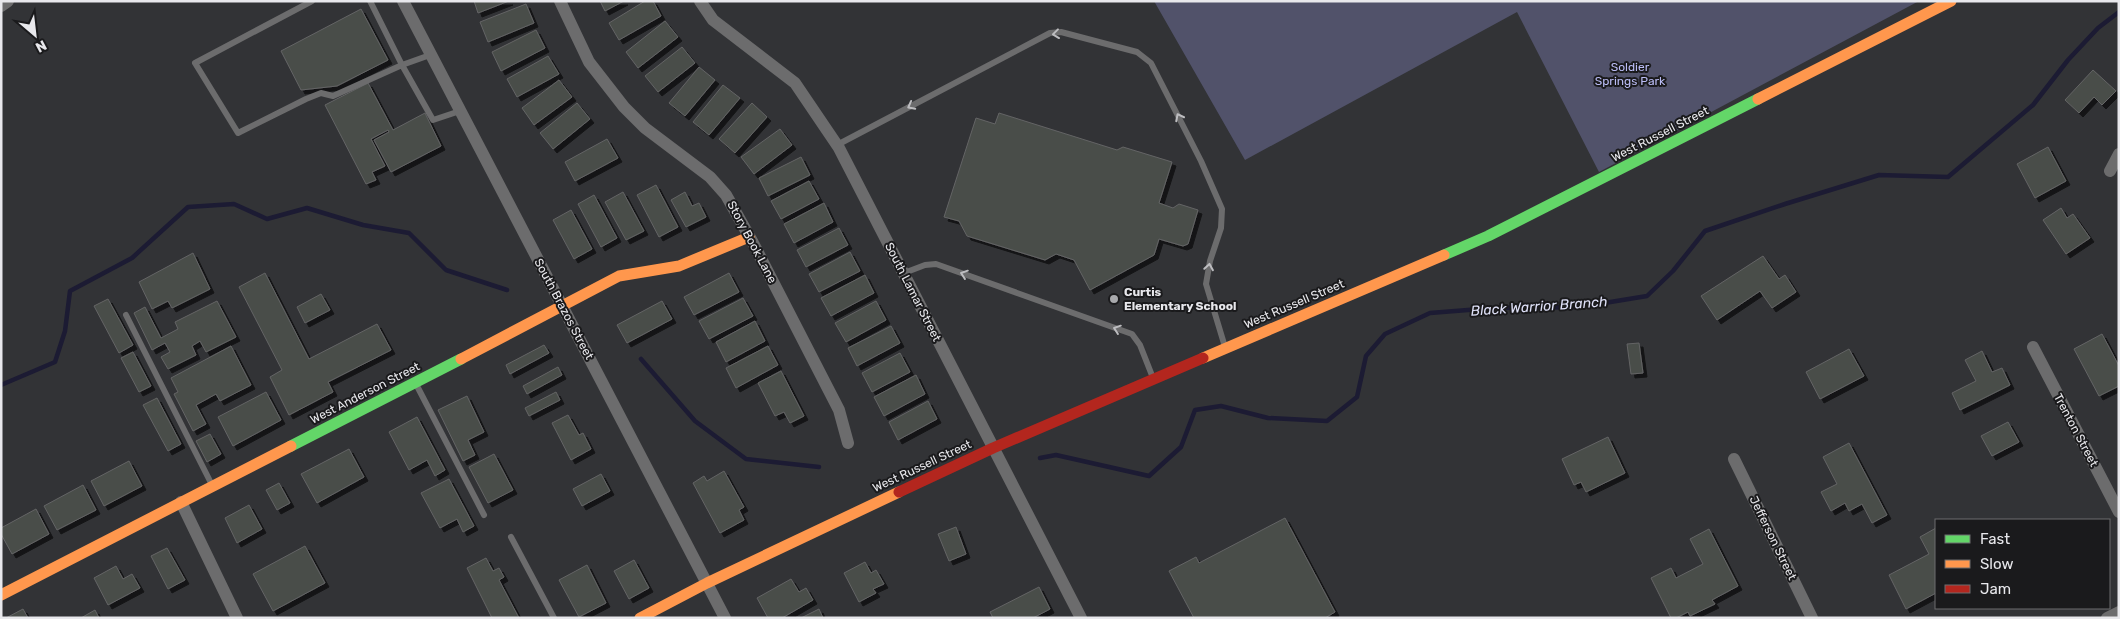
<svg xmlns="http://www.w3.org/2000/svg" width="2120" height="619" font-family="Rubik,sans-serif">
<style>
.green{fill:#51526a}
.lines{fill:none;stroke-linecap:round;stroke-linejoin:round}
.stream{stroke:#1c1b33;stroke-width:4.5}
.building{fill:#484d4a;stroke:#646465;filter:url(#shadow)}
.lane{stroke:#6c6c6d;stroke-width:6}
.street{stroke:#6c6c6d;stroke-width:12}
.fast{stroke:#63d668;stroke-width:11}
.slow{stroke:#ff974d;stroke-width:11}
.jam{stroke:#b3261e;stroke-width:11}
.oneway{stroke:#bdbdc0}
.poi-dot{fill:#a8a9ac;stroke:#1a1a1c;stroke-width:2}
.labels{text-anchor:middle;stroke-width:4;stroke-linejoin:round;paint-order:stroke}
.park-label{font-size:12px;fill:#bbbdf6;stroke:#1a1a1c}
.street-label{font-size:12px;fill:#e8e8ec;stroke:#1a1a1c}
.poi-label{font-size:12px;font-weight:bold;fill:#e8e8ec;stroke:#1a1a1c;text-anchor:start}
.water-label{font-size:14px;font-style:italic;fill:#dfe1f8;stroke:#1a1a1c}
</style>
<defs>
<filter id="shadow"><feDropShadow dx="4" dy="4" stdDeviation="0" flood-color="#0009"/></filter>
</defs>
<rect width="100%" height="100%" fill="#323336"/>
<path class="green" d="M1154,1h765l-320,171 -82,-160 -272,148z"/>
<g class="lines">
<path class="stream" d="M641,359l54,62 51,38 73,8
M1,385l54,-23 10,-31 5,-40 62,-33 56,-51 46,-3 33,15 40,-11 56,17 46,8 37,37 61,20
M1040,458l16,-3 93,21 32,-29 14,-37 26,-4 47,12 59,3 30,-24 9,-41 19,-22 45,-21 63,-5 87,-1 67,-11 26,-25 32,-40 80,-27 94,-29 69,2 85,-72 35,-45 30,-32 21,-16"/>
</g>
<path class="building" d="M474,1h35l-31,12z
M600,1h24l-19,10z
M645,1h8l8,15 -42,24 -10,-17z
M526,4l8,19 -46,19 -8,-20z
M361,9l27,51 -51,26 -36,4 -20,-39z
M665,21l13,16 -40,31 -12,-16z
M536,30l9,18 -44,23 -9,-19z
M682,47l13,16 -37,29 -13,-16z
M548,56l11,18 -42,23 -10,-18z
M699,67l16,13 -30,36 -16,-13z
M2093,70l23,21 -14,14 -8,-8 -15,16 -14,-13z
M559,80l13,17 -38,28 -12,-17z
M368,83l25,47 32,-17 16,33 -50,26 -17,-32 15,-8 -1,-2 -17,9 14,27 -13,6 4,8 -10,4 -41,-79z
M723,85l17,13 -31,37 -16,-13z
M577,103l13,16 -37,30 -13,-16z
M752,103l15,14 -32,36 -16,-14z
M999,113l118,37 6,-3 49,15 -13,41 14,5 6,-4 19,6 -10,34 -5,2 -24,-7 -5,16 -64,35 -16,-30 -18,-6 -11,6 -78,-24 -8,-15 -15,-4 32,-99 19,6z
M780,129l12,16 -38,29 -13,-17z
M607,139l11,19 -43,23 -10,-19z
M2048,147l18,34 -31,17 -18,-34z
M801,157l9,18 -42,21 -9,-18z
M809,181l10,18 -38,20 -10,-18z
M656,185l22,42 -19,10 -22,-42z
M623,192l21,39 -18,9 -21,-38z
M685,192l7,14 7,-3 7,14 -20,10 -15,-27z
M594,195l23,43 -16,9 -23,-43z
M824,203l9,19 -39,21 -10,-19z
M2061,208l6,10 6,-4 17,24 -24,16 -23,-34z
M571,210l21,39 -18,10 -21,-39z
M839,228l9,17 -42,22 -9,-17z
M850,252l10,19 -41,21 -10,-18z
M193,253l17,36 -38,19 -4,-7 -16,8 -13,-27z
M1763,256l16,23 6,-4 11,17 -24,16 -12,-17 -43,29 -16,-24z
M265,273l44,86 68,-35 14,26 -63,32 5,10 -44,23 -19,-38 12,-7 -43,-83z
M729,273l10,19 -45,23 -10,-18z
M865,275l9,18 -43,23 -10,-18z
M321,294l9,16 -25,13 -8,-16z
M743,298l10,18 -44,23 -10,-18z
M108,299l25,46 -14,8 -25,-47z
M217,301l19,36 -30,15 -6,-11 -8,5 4,9 -28,14 -7,-12 9,-5 -5,-9 -13,7 -18,-37 11,-6 16,31 17,-9 -3,-7z
M662,301l10,18 -45,24 -10,-18z
M876,301l10,19 -40,22 -11,-19z
M755,321l10,20 -39,21 -10,-20z
M891,326l9,17 -43,23 -9,-18z
M2102,334l17,32v20l-20,10 -25,-47z
M1639,343l4,30 -12,1 -4,-30z
M544,345l5,8 -39,21 -4,-9z
M231,346l20,39 -31,16 -4,-7 -20,11 10,19 -13,7 -19,-37 4,-2 -7,-14z
M768,346l10,19 -42,23 -10,-20z
M1849,349l15,27 -44,23 -14,-27z
M1982,351l10,21 10,-4 8,17 -50,25 -8,-17 24,-12 -11,-21z
M133,352l18,34 -12,6 -18,-34z
M900,353l10,19 -38,20 -10,-19z
M558,367l4,8 -35,19 -4,-8z
M781,371l23,45 -14,7 -6,-11 -9,4 -17,-33z
M916,375l9,19 -41,22 -10,-19z
M266,392l15,28 -48,26 -15,-29z
M556,392l4,8 -31,16 -4,-8z
M467,396l17,36 -16,8 7,15 -12,6 -25,-51z
M157,398l24,46 -13,7 -25,-46z
M928,401l9,18 -39,21 -9,-18z
M568,415l11,20 4,-2 8,16 -20,11 -19,-37z
M417,417l28,53 -10,6 -8,-16 -18,10 -20,-38z
M2008,422l11,20 -27,14 -11,-20z
M210,434l11,20 -14,8 -11,-21z
M1608,437l17,36 -39,19 -5,-10 -7,3 -12,-26z
M1849,443l38,72 -15,8 -10,-19 -13,7 -4,-8 -14,8 -10,-19 16,-8 -14,-27z
M349,449l15,28 -47,26 -16,-29z
M494,454l19,36 -25,13 -19,-36z
M129,461l13,25 -38,20 -13,-25z
M724,471l20,36 -5,3 5,10 -24,13 -27,-50 11,-7 3,5z
M601,474l9,17 -28,15 -9,-17z
M449,479l25,47 -11,6 -6,-13 -17,9 -19,-35z
M279,483l11,20 -13,7 -11,-20z
M83,485l13,25 -39,20 -13,-24z
M249,505l13,24 -25,14 -12,-25z
M36,509l13,25 -37,20 -11,-20v-6z
M1285,518l50,94 -10,6h-131l-25,-47 27,-14 3,6z
M956,527l10,27 -17,7 -11,-27z
M1936,528v65l-30,16 -17,-34 40,-21 -9,-17z
M1709,529l29,57 -26,14 3,4 -25,12 -2,-4 -12,6h-5l-20,-40 20,-10 5,10 27,-14 -13,-25z
M305,546l20,37 -52,28 -20,-37z
M167,548l18,32 -17,9 -17,-33z
M486,558l7,13 6,-3 5,9 -5,3 20,38h-27l-25,-50z
M634,560l15,28 -20,11 -15,-28z
M865,562l6,11 5,-3 8,14 -11,5 3,4 -17,9 -15,-29z
M587,565l19,38 -27,14 -20,-37z
M116,566l7,13 9,-5 8,14 -32,17 -14,-27z
M791,579l8,13 7,-4 7,12 -31,18h-14l-11,-20z
M1039,587l11,22 -17,9h-40l-3,-6z
M23,609l5,9h-22z
M819,609l4,9h-22z
M95,610l4,8h-18z"/>
<g class="lines">
<path class="lane" d="M312,1l-117,62 43,70 68,-34 15,-6 12,3 69,-31 28,-10
M370,1l32,64 31,55 27,-9
M837,145l213,-112 11,-1 76,20 14,11 50,98 21,48 -1,19 -11,33 -4,23 19,63
M904,273l21,-8 11,-1 196,70 8,11 13,33
M126,315l86,170
M416,384l68,131
M511,537l43,81"/>
<path class="street" d="M403,1l322,617
M560,1l29,61 35,45 21,21 65,49 16,18 27,48 86,167 9,33
M700,1l13,19 82,63 44,65 242,470
M1,6l7,-5
M2110,171l9,-17
M2033,347l86,165
M1734,459l78,159
M181,502l56,116
M2107,618l12,-6"/>
<path class="fast" d="M1444,255l44,-19 270,-137
M291,446l170,-87"/>
<path class="slow" d="M1758,99l193,-98
M1203,358l241,-103
M461,359l158,-83 60,-10 70,-29
M1,595l290,-149
M640,618l67,-35 192,-91"/>
<path class="jam" d="M899,492l94,-44 210,-90"/>
</g>
<defs><path id="oneway-chevron" d="M-2-3.5L2.5 0L-2 3.5" fill="none" stroke-width="1.6" stroke-linecap="round" stroke-linejoin="round" transform="scale(1.25)"/></defs>
<g class="oneway">
<use href="#oneway-chevron" transform="translate(1056 34) rotate(173)"/>
<use href="#oneway-chevron" transform="translate(911 106) rotate(152)"/>
<use href="#oneway-chevron" transform="translate(1179 117) rotate(-117)"/>
<use href="#oneway-chevron" transform="translate(1209 267) rotate(-81)"/>
<use href="#oneway-chevron" transform="translate(964 274) rotate(-161)"/>
<use href="#oneway-chevron" transform="translate(1117 329) rotate(-161)"/>
</g>
<circle class="poi-dot" cx="1114" cy="299" r="5"/>
<g class="labels">
<g class="park-label">
<text x="1630" y="71">Soldier<tspan x="1630" dy="14">Springs Park</tspan></text>
</g>
<g class="street-label">
<text transform="translate(1660 134) rotate(-27)" y="4">West Russell Street</text>
<text transform="translate(752 242) rotate(62)" y="4">Story Book Lane</text>
<text transform="translate(913 292) rotate(63)" y="4">South Lamar Street</text>
<text transform="translate(1294 304) rotate(-23)" y="4">West Russell Street</text>
<text transform="translate(564 309) rotate(62)" y="4">South Brazos Street</text>
<text transform="translate(365 393) rotate(-27)" y="4">West Anderson Street</text>
<text transform="translate(2076 430) rotate(62)" y="4">Trenton Street</text>
<text transform="translate(922 466) rotate(-25)" y="4">West Russell Street</text>
<text transform="translate(1773 538) rotate(64)" y="4">Jefferson Street</text>
</g>
<g class="poi-label">
<text x="1124" y="296">Curtis<tspan x="1124" dy="14">Elementary School</tspan></text>
</g>
<g class="water-label">
<text transform="translate(1539 306) rotate(-4)" y="5">Black Warrior Branch</text>
</g>
</g>
<rect width="2120" height="619" fill="none" stroke="#e8e8ec" stroke-width="5"/>
<rect x="1935" y="519" width="175" height="90" fill="#1a1a1c" stroke="#6c6c6f"/>
<rect x="1945" y="535" width="25" height="8" fill="#63d668" stroke="#6c6c6f"/>
<text x="1980" y="544" font-size="15" fill="#e8e8ec">Fast</text>
<rect x="1945" y="560" width="25" height="8" fill="#ff974d" stroke="#6c6c6f"/>
<text x="1980" y="569" font-size="15" fill="#e8e8ec">Slow</text>
<rect x="1945" y="585" width="25" height="8" fill="#b3261e" stroke="#6c6c6f"/>
<text x="1980" y="594" font-size="15" fill="#e8e8ec">Jam</text>
<g transform="translate(35 35) rotate(152)" stroke="#1a1a1c" stroke-width="4" paint-order="stroke">
<path d="M0-4L9 19L0 12L-9 19Z" fill="#e8e8ec"/>
<text y="-8" font-size="14" font-weight="bold" text-anchor="middle" fill="#e8e8ec">N</text>
</g>
</svg>
